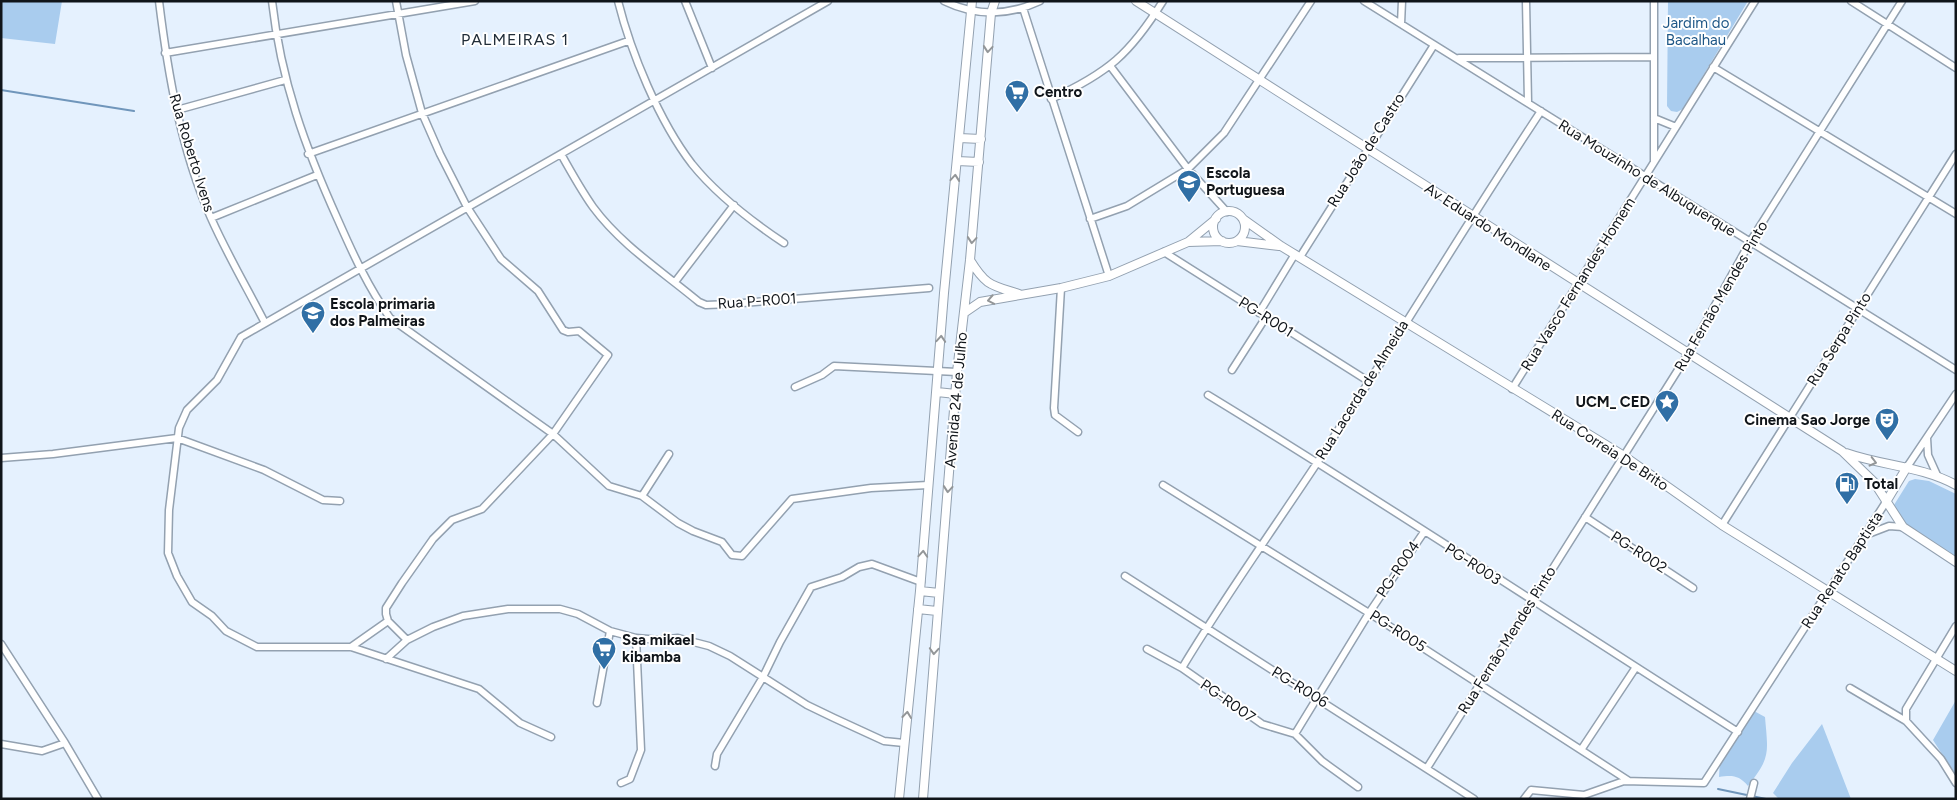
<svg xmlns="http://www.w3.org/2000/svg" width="1957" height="800" font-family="Figtree,sans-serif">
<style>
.green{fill:#a9ccee}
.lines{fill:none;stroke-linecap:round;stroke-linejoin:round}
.stream{stroke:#7096bb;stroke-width:2}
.minor-casing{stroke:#93a1b0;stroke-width:9}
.tertiary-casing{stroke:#93a1b0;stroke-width:10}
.minor{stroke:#fff;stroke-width:6}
.tertiary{stroke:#fff;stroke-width:8}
.oneway{stroke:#939698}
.labels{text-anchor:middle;stroke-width:4;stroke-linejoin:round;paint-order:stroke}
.park-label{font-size:15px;fill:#1e5787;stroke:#fff}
.poi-label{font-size:15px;font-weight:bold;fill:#10151a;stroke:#fff;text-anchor:start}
.street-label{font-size:15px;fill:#10151a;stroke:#fff}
.neighbourhood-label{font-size:16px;letter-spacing:1px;fill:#212d38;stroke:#fff}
</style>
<rect width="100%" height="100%" fill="#e5f1fe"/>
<path class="green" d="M1,1h61l-7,43 -54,-6z
M1668,1h80l-65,108 -6,3 -6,-1 -4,-5z
M1915,479l14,2 27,13v64c-21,-14 -54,-28 -62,-53l15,-24z
M1956,700v76l-23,-36z
M1754,711l11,6c3,36 6,40 -17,69 -9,-11 -16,-11 -29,-9l1,-18z
M1822,724l29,75h-72l-6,-6 19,-30z"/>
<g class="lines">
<path class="stream" d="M1,90l133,21
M1718,789l48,10"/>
<defs>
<path id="minor" d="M159,1c9,74 22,149 52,217 16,36 36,70 54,105
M272,1c9,80 33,146 66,219 15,34 30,67 52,98l163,116 56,52 33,10 36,27 15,8 29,11 10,13 10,1 50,-57 79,-11 57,-3
M396,1l10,54 16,58 18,41 27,53 34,52 37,32 25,39 5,2 11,-1 29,24 -55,79 -71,75 -30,11 -19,19 -31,44 -16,25v6l2,7 19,19
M618,1c13,52 41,120 74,163 25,31 59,57 92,79
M685,1l27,67
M944,1c31,15 64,15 96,0
M1364,1l592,369
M1526,1l2,101
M1654,1v161
M1851,1l105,67
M1023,8l86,268
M1401,24l1,-23
M165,53l310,-52
M1459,58l195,-1
M1111,67l77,102 39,43
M1713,67l243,147
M1051,99c57,-26 79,-45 112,-98
M177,110l108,-30
M1654,118l22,9
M308,154l320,-113
M561,154c10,18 20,36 32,53 28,38 70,65 106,95l7,3 25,-1 198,-16
M211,218l106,-43
M1090,219l37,-13 61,-37 36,-36 87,-132
M1164,252l204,129
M1300,257l134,-212
M675,282l59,-77
M1061,288l-7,120 1,7 23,17
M1259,313l36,-59
M1232,370l34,-53
M795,387l27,-12 12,-9 123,6
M1512,389l243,-388
M1208,395c179,109 353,225 530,337
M1927,438l1,17 9,20
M1,458l52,-4 124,-16 87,32 59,30 17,1
M1907,467l49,-73
M1163,485l206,128 260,168
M642,496l27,-42
M1585,517l108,71
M1722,525l234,-371
M1863,536l26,-10 14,1
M1125,576l349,223
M1,644l64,99 33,56
M351,647l37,-26
M1147,649l35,19 80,56 33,10 27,27 36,26
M386,659l21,-19 26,-13 30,-11 45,-7h52l18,5 32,17 26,7 24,2 18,-2 31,8 21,10 77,49 27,13 50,23 20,2
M1182,668c42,-70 90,-137 135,-205 76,-117 147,-236 224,-352
M1850,688l56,33 35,38 15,24
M597,703l13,-72
M1906,721v-12l50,-83
M1295,734l74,-121 55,-81
M551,737l-31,-14 -41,-34 -128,-42h-94l-31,-16 -14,-15 -20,-14 -15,-26 -9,-23 1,-43 10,-82 8,-18 30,-30 24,-43 587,-336
M1,744l41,7 23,-8
M1581,750l55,-83
M715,766l2,-12 46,-77 17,-35 31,-55 31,-10 17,-10 13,-3 49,18
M1427,768l261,-414 62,-112 152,-241
M621,783l9,-4 11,-29 -5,-112
M1524,799l7,-9 53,5 40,-14 80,2 182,-281
M1750,799l4,-16"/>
<path id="tertiary" d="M1136,1l706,450 32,31 29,45 53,35
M959,138l22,1
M957,161l22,1
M1213 227a16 16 0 1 1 32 0a16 16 0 1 1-32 0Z
M1243,219l38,27 343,210 98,69 234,146
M1237,241l42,5
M1188,242l34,-1
M970,260c16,26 21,25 49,34
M964,313l16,-11 81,-14 48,-12 79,-34 28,-23
M937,392l19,2
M1846,453c37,13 75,13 110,32
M1886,502l21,-35
M920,591l19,2
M918,609l19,2
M899,799l21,-208 24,-298 28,-292
M923,799l34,-427 13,-112 21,-247 4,-12"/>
</defs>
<use href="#minor" class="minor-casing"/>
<use href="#tertiary" class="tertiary-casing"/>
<use href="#minor" class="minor"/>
<use href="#tertiary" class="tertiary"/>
</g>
<defs><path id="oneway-chevron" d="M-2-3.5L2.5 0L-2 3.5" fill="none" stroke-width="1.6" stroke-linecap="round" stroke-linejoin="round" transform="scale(1.25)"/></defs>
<g class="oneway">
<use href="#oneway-chevron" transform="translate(988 49) rotate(95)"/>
<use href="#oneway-chevron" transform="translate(955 178) rotate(-85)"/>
<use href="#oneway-chevron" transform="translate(972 240) rotate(95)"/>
<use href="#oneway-chevron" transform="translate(991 300) rotate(169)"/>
<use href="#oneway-chevron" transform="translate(941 339) rotate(-86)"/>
<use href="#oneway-chevron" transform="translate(1873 462) rotate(14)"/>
<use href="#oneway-chevron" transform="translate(948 489) rotate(95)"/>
<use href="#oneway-chevron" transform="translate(923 554) rotate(-86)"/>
<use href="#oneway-chevron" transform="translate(934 651) rotate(94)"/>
<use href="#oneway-chevron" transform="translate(907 715) rotate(-84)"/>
</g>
<defs>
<symbol id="supermarket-pin" viewBox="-11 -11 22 30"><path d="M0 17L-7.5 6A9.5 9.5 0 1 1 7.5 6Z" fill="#306fa5" stroke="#fff"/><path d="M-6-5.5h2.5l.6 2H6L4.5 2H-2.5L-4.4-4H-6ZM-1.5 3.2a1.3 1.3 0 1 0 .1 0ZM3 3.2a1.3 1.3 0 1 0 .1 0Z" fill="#fff"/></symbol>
<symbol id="school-pin" viewBox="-11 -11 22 30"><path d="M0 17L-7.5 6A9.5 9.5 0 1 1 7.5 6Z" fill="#306fa5" stroke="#fff"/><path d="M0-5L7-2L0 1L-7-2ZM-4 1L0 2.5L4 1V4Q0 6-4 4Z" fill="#fff"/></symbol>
<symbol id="sight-pin" viewBox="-11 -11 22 30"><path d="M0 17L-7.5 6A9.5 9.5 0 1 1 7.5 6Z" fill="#306fa5" stroke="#fff"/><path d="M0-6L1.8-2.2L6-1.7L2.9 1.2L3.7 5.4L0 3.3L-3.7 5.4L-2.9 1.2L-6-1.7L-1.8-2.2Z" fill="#fff"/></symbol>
<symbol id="theatre-pin" viewBox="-11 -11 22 30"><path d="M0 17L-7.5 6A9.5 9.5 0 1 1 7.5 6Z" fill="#306fa5" stroke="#fff"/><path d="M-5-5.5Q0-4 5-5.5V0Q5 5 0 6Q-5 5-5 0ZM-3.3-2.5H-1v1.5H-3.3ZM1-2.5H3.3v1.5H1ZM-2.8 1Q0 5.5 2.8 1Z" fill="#fff"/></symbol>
<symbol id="fuel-pin" viewBox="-11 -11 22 30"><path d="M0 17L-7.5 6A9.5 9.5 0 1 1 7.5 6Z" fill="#306fa5" stroke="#fff"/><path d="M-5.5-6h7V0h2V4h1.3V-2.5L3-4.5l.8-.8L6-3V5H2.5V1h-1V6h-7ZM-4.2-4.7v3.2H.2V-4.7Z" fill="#fff"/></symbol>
</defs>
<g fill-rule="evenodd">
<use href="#supermarket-pin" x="1003" y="78" width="28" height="38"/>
<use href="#school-pin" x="1175" y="168" width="28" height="38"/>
<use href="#school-pin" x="299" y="299" width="28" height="38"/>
<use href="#sight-pin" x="1653" y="388" width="28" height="38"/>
<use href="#theatre-pin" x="1873" y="406" width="28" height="38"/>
<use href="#fuel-pin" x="1833" y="470" width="28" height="38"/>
<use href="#supermarket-pin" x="590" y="635" width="28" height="38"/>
</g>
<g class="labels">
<g class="park-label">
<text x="1696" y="28">Jardim do<tspan x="1696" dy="17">Bacalhau</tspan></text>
</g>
<g class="poi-label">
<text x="1034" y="97">Centro</text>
<text x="1206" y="178">Escola<tspan x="1206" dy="17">Portuguesa</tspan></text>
<text x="330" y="309">Escola primaria<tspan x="330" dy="17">dos Palmeiras</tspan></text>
<text x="1650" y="407" text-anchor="end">UCM_ CED</text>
<text x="1870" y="425" text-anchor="end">Cinema Sao Jorge</text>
<text x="1864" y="489">Total</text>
<text x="622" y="645">Ssa mikael<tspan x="622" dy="17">kibamba</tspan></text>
</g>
<g class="street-label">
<text transform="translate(1366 150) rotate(-58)" y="5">Rua João de Castro</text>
<text transform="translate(192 153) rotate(73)" y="5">Rua Roberto Ivens</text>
<text transform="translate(1647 178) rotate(32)" y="5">Rua Mouzinho de Albuquerque</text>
<text transform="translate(1488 227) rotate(33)" y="5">Av Eduardo Mondlane</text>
<text transform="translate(1578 284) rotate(-58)" y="5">Rua Vasco Fernandes Homem</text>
<text transform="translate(1721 296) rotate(-60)" y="5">Rua Fernão Mendes Pinto</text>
<text transform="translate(757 301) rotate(-4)" y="5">Rua P-R001</text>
<text transform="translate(1266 317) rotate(32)" y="5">PG-R001</text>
<text transform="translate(1839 339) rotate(-58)" y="5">Rua Serpa Pinto</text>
<text transform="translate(1362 390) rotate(-58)" y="5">Rua Lacerda de Almeida</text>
<text transform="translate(956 400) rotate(-85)" y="5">Avenida 24 de Julho</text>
<text transform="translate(1610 450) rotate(33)" y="5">Rua Correia De Brito</text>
<text transform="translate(1639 552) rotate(33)" y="5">PG-R002</text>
<text transform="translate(1473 564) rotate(33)" y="5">PG-R003</text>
<text transform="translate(1398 569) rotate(-56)" y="5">PG-R004</text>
<text transform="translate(1842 570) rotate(-57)" y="5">Rua Renato Baptista</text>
<text transform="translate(1398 631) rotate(33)" y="5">PG-R005</text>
<text transform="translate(1507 640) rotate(-58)" y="5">Rua Fernão Mendes Pinto</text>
<text transform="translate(1300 687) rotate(32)" y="5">PG-R006</text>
<text transform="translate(1228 701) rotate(35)" y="5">PG-R007</text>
</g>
<g class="neighbourhood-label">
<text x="515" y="45">PALMEIRAS 1</text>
</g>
</g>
<rect width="1957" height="800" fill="none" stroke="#10151a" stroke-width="5"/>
</svg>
